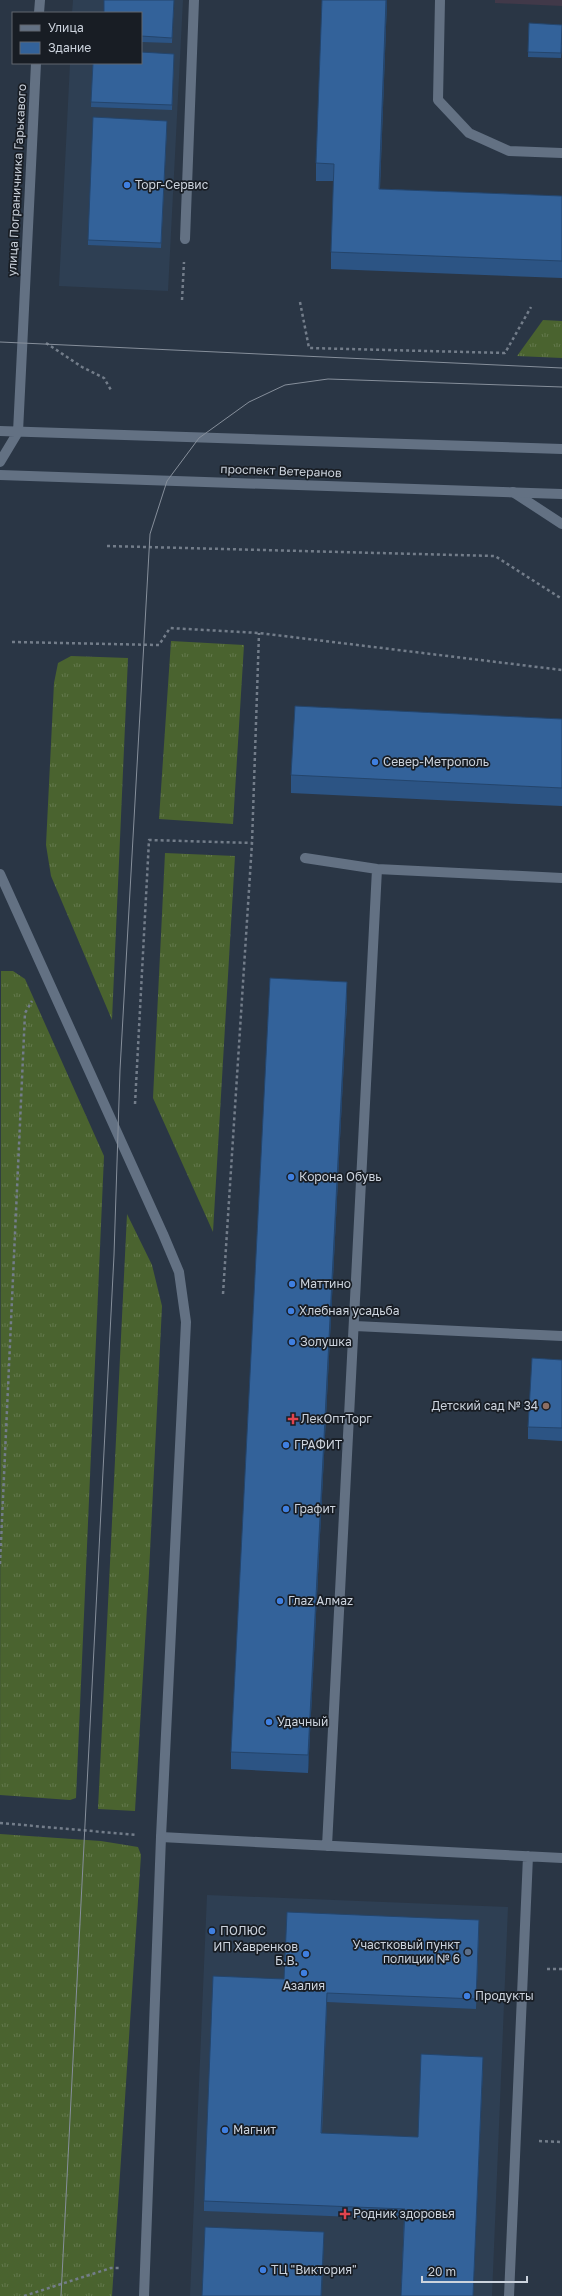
<svg xmlns="http://www.w3.org/2000/svg" width="562" height="2296" font-family="'Golos Text',sans-serif">
<style>
.built{fill:#2e3f53}
.education{fill:#413949}
.grass{fill:url(#grass-tufts)}
.lines{fill:none;stroke-linecap:round;stroke-linejoin:round}
.path{stroke:#737d8a;stroke-width:2.5;stroke-dasharray:3 3;stroke-linecap:butt}
.lane{stroke:#637183;stroke-width:10}
.street{stroke:#637183;stroke-width:10}
.secondary{stroke:#637183;stroke-width:10}
.tram{stroke:#868f9b;stroke-width:1}
.wall{fill:#2c5484}
.shaded-wall{fill:#24456c}
.building{fill:#33629a;stroke:#24456c}
.shop-dot{fill:#3f7fe0;stroke:#181d24;stroke-width:1.5}
.education-dot{fill:#8d6e63;stroke:#181d24;stroke-width:1.5}
.health-dot{fill:#e0444e;stroke:#181d24;stroke-width:1.5}
.service-dot{fill:#5c6f8a;stroke:#181d24;stroke-width:1.5}
.labels{text-anchor:middle;stroke-width:3.5;stroke-linejoin:round;paint-order:stroke}
.street-label{font-size:12px;fill:#ccd3dd;stroke:#181d24}
.poi-label{font-size:12px;fill:#ccd3dd;stroke:#181d24;text-anchor:start}
</style>
<defs>
<pattern id="grass-tufts" width="24" height="20" patternUnits="userSpaceOnUse"><rect width="24" height="20" fill="#4a632f"/><path d="M3 7l-1-3M5 7V3M7 7l1-3M15 17l-1-3M17 17v-4M19 17l1-3" fill="none" stroke="#63784d"/></pattern>
</defs>
<rect width="100%" height="100%" fill="#2a3645"/>
<path class="built" d="M73,0h110l-15,291 -109,-5 11,-223h71v-50h-69z
M207,1895l301,12 -16,389h-302z"/>
<path class="education" d="M495,0h67v6l-67,-3z"/>
<path class="grass" d="M543,320l19,1v37l-45,-2z
M171,641l73,4 -11,179 -74,-5z
M71,656l57,2 -16,362 -61,-144 -5,-31 8,-162 4,-20z
M165,853l70,3 -22,376 -60,-134z
M1,971h12l12,8 79,177 -28,642 -6,2 -70,-5z
M127,1214l25,51 10,41 -13,267 -14,238 -37,-2z
M0,1834l101,7 37,6 3,8 -29,441h-112z"/>
<g class="lines">
<path class="path" d="M182,300l2,-38
M300,302l9,46 196,5 26,-46
M46,343l36,24 22,11 7,12
M107,546l388,10 67,43
M12,642l147,3 11,-17 89,5 303,37
M135,1104l14,-264 103,3
M223,1294l29,-451 7,-210
M0,1564l25,-551 7,-12
M0,1823l137,12
M547,1969h15
M539,2141l23,1
M24,2296l87,-28h10"/>
<path class="lane" d="M440,0l-2,100 31,33 40,18 53,2
M185,239l9,-239
M305,858l72,11 185,9
M355,1326l207,10
M161,1837l401,21
M327,1846l50,-977
M509,2296l19,-440"/>
<path class="street" d="M513,492l49,32
M0,874l163,360 16,38 7,50 -25,515 -17,459"/>
<path class="secondary" d="M39,13l1,-13
M0,431l562,18
M0,462l18,-30 18,-369
M0,475l562,19"/>
<path class="tram" d="M0,342l562,26
M61,2296l53,-1041 6,-185 30,-536 17,-53 32,-43 50,-36 36,-17 43,-6 234,8"/>
</g>
<path class="wall" d="M174,0l-2,43 -31,-1v-29z
M387,0l-7,189 182,7v82l-231,-9v-17l3,-71h-18v-18z
M529,23l33,22 -1,13 -33,-1z
M174,54l-2,56 -81,-3 2,-44z
M167,126l-6,122 -73,-3v-5z
M562,719v87l-271,-13v-18z
M347,1000l-39,773 -77,-4v-17z
M562,1360v81l-34,-2v-12z
M479,1929l-3,80 -149,-7 -5,131 96,4 65,-71 -10,230h-72l3,-77 -200,-8v-10l80,-222z"/>
<path class="shaded-wall" d="M386,0h1l-8,206v-17z
M347,982v18l-39,773v-18z
M479,1920v9l-3,80v-10z
M327,1993v9l-6,141v-10z
M483,2057v9l-10,230z
M324,2232v13l-2,51h-1z"/>
<path class="building" d="M104,0h70l-2,38 -31,-2v-23h-37z
M322,0h64l-7,189 183,7v65l-231,-9 3,-88 -18,-1z
M529,23l33,2 -1,28 -33,-1z
M141,52l33,2 -2,51 -81,-3 2,-39h48z
M93,117l74,4 -6,122 -73,-3z
M295,706l267,13v69l-271,-13z
M270,978l77,4 -39,773 -77,-3z
M532,1358l30,2v68l-34,-1z
M287,1912l192,8 -3,79 -149,-6 -6,140 97,4 3,-83 62,3 -10,239h-72l4,-87 -201,-8 9,-225 71,3z
M205,2227l119,5 -3,64h-119z"/>
<g class="shop-dot">
<circle cx="127" cy="185" r="4"/>
<circle cx="375" cy="762" r="4"/>
<circle cx="291" cy="1177" r="4"/>
<circle cx="292" cy="1284" r="4"/>
<circle cx="291" cy="1311" r="4"/>
<circle cx="292" cy="1342" r="4"/>
<circle cx="286" cy="1445" r="4"/>
<circle cx="286" cy="1509" r="4"/>
<circle cx="280" cy="1601" r="4"/>
<circle cx="269" cy="1722" r="4"/>
<circle cx="212" cy="1931" r="4"/>
<circle cx="306" cy="1954" r="4"/>
<circle cx="304" cy="1973" r="4"/>
<circle cx="467" cy="1996" r="4"/>
<circle cx="225" cy="2130" r="4"/>
<circle cx="263" cy="2270" r="4"/>
</g>
<circle class="education-dot" cx="546" cy="1406" r="4"/>
<g class="health-dot">
<path d="M291 1413h4v4h4v4h-4v4h-4v-4h-4v-4h4z"/>
<path d="M343 2208h4v4h4v4h-4v4h-4v-4h-4v-4h4z"/>
</g>
<circle class="service-dot" cx="468" cy="1952" r="4"/>
<g class="labels">
<g class="street-label">
<text transform="translate(17 180) rotate(-87)" y="4">улица Пограничника Гарькавого</text>
<text transform="translate(281 471) rotate(2)" y="4">проспект Ветеранов</text>
</g>
<g class="poi-label">
<text x="135" y="189">Торг-Сервис</text>
<text x="383" y="766">Север-Метрополь</text>
<text x="299" y="1181">Корона Обувь</text>
<text x="300" y="1288">Маттино</text>
<text x="299" y="1315">Хлебная усадьба</text>
<text x="300" y="1346">Золушка</text>
<text x="538" y="1410" text-anchor="end">Детский сад № 34</text>
<text x="301" y="1423">ЛекОптТорг</text>
<text x="294" y="1449">ГРАФИТ</text>
<text x="294" y="1513">Графит</text>
<text x="288" y="1605">Глаz Алмаz</text>
<text x="277" y="1726">Удачный</text>
<text x="220" y="1935">ПОЛЮС</text>
<text x="460" y="1949" text-anchor="end">Участковый пункт<tspan x="460" dy="14">полиции № 6</tspan></text>
<text x="298" y="1951" text-anchor="end">ИП Хавренков<tspan x="298" dy="14">Б.В.</tspan></text>
<text x="304" y="1990" text-anchor="middle">Азалия</text>
<text x="475" y="2000">Продукты</text>
<text x="233" y="2134">Магнит</text>
<text x="353" y="2218">Родник здоровья</text>
<text x="271" y="2274">ТЦ "Виктория"</text>
</g>
</g>
<rect x="12" y="12" width="130" height="52" fill="#181d24" stroke="#60666e"/>
<rect x="20" y="25" width="20" height="6" fill="#637183" stroke="#60666e"/>
<text x="48" y="32" font-size="12" fill="#ccd3dd">Улица</text>
<rect x="20" y="42" width="20" height="12" fill="#33629a" stroke="#60666e"/>
<text x="48" y="52" font-size="12" fill="#ccd3dd">Здание</text>
<path d="M422 2276v6h105v-6" fill="none" stroke="#ccd3dd" stroke-width="2"/>
<text x="428" y="2276" font-size="12" fill="#ccd3dd" stroke="#181d24" stroke-width="3" paint-order="stroke">20 m</text>
</svg>
